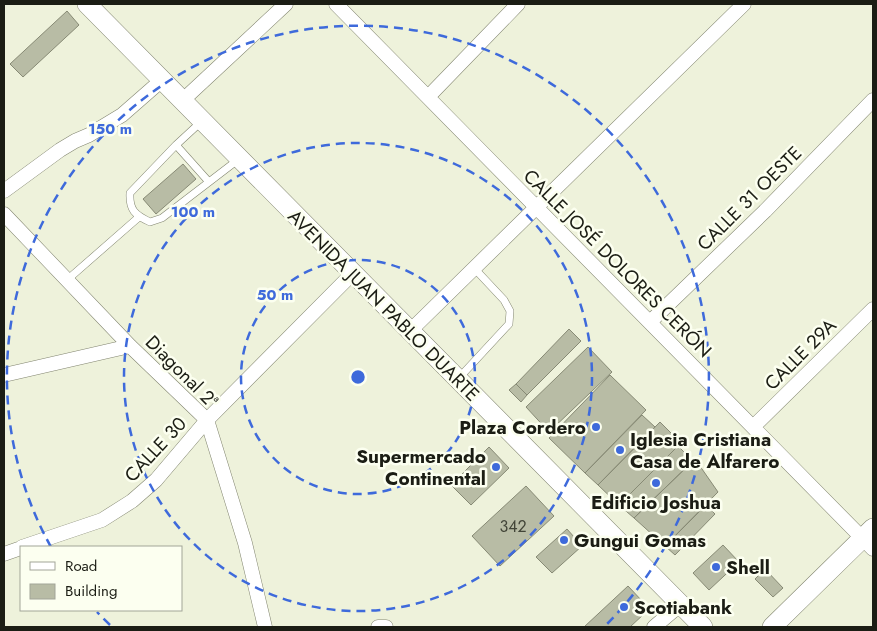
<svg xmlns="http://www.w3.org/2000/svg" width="877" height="631" font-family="Jost,sans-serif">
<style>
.building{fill:#b8bca5;stroke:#878a75}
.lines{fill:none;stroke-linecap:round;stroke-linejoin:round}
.lane-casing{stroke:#828570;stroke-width:8}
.street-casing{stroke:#828570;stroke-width:15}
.secondary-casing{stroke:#828570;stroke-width:20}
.lane{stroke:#fff;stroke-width:7}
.street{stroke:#fff;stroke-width:14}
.secondary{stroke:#fff;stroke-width:19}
.ring{fill:none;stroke:#3e6adb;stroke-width:2.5;stroke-dasharray:9 6}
.poi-dot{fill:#3e6adb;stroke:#fcfff0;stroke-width:2}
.labels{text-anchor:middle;stroke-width:5;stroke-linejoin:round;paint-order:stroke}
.number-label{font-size:16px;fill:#424538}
.street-label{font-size:19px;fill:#1b1d14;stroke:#fcfff0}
.poi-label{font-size:19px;font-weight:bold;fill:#1b1d14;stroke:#fcfff0;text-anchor:start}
.centre{fill:#3e6adb;stroke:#fcfff0;stroke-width:2.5}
.ring-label{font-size:15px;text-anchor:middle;font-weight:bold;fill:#3e6adb;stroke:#fcfff0;stroke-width:5;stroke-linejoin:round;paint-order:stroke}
</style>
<rect width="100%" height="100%" fill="#eef2db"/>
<path class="building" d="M67,11l12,14 -56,52 -13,-13z
M183,164l13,15 -40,35 -13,-15z
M569,329l12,12 -54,54 -11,-11z
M588,347l24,25 -63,60 -23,-25z
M610,375l36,35 -61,63 -36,-35z
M516,384l11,11 -6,7 -12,-12z
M642,415l13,12 -57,58 -13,-12z
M660,422l21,21 -62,62 -21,-20z
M678,446l15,15 -59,57 -15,-13z
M489,447l20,21 -38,37 -20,-20z
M695,459l23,33 -53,54 -31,-28z
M526,486l28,30 -54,50 -28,-30z
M706,505l9,9 -40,41 -10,-9z
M567,529l15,17 -30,27 -16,-16z
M723,545l16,17 -30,28 -16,-17z
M765,569l18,19 -10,9 -18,-18z
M628,586l15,16 2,11 -15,14h-46z"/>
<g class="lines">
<defs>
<path id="lane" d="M202,121l-26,24 -46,48c-1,17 5,22 20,29l12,-4 77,-59
M176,145l33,37
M67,280l72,-63
M458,379l51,-55 1,-13 -6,-11 -30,-32"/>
<path id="street" d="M336,4l537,545
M428,97l90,-93
M183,100l103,-96
M4,191l56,-41 15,-9 14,-6 33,-20 40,-35
M4,214l126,132 77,74 38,123 20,84
M650,322l115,-111 108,-111
M410,331l334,-327
M4,375l126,-29
M753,427l120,-118
M22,547l80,-27 30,-19 24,-21 51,-60 146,-147
M4,554l17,-6
M378,627h8
M654,627l26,-22"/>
<path id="secondary" d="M87,4l616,623
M772,627l101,-99"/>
</defs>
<use href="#lane" class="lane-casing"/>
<use href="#street" class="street-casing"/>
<use href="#secondary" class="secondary-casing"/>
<use href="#lane" class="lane"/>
<use href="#street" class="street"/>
<use href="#secondary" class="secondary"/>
</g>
<g class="ring">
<circle cx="358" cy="377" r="117"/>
<circle cx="358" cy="377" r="234"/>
<path d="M110 625A351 351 0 0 1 97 612M51 547A351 351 0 1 1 606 625"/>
</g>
<g class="poi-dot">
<circle cx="596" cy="427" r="5"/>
<circle cx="620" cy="450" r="5"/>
<circle cx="496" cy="467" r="5"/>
<circle cx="656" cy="483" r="5"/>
<circle cx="564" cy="540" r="5"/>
<circle cx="716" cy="567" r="5"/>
<circle cx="624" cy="607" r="5"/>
</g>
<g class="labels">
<g class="number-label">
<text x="513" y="532">342</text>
</g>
<g class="street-label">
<text transform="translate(749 198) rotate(-45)" y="7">CALLE 31 OESTE</text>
<text transform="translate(618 263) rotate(45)" y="7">CALLE JOSÉ DOLORES CERÓN</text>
<text transform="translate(384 305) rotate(45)" y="7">AVENIDA JUAN PABLO DUARTE</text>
<text transform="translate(800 354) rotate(-45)" y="7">CALLE 29A</text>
<text transform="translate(182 371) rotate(45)" y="7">Diagonal 2ª</text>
<text transform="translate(155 449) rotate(-47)" y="7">CALLE 30</text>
</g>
<g class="poi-label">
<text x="586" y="434" text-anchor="end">Plaza Cordero</text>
<text x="630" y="446">Iglesia Cristiana<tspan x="630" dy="22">Casa de Alfarero</tspan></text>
<text x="486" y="463" text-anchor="end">Supermercado<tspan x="486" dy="22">Continental</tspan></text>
<text x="656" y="509" text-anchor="middle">Edificio Joshua</text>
<text x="574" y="547">Gungui Gomas</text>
<text x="726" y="574">Shell</text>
<text x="634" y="614">Scotiabank</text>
</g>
</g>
<circle cx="358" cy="377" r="8" class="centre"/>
<g class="ring-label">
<text x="110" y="134">150 m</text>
<text x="193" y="217">100 m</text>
<text x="275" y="300">50 m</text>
</g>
<rect width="877" height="631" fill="none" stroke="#1b1d14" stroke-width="10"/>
<rect x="20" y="546" width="162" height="65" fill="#fcfff0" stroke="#a2a598"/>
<rect x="30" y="562" width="25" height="8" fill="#ffffff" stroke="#a2a598"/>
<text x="65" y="571" font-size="15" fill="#1b1d14">Road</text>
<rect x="30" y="584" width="25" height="15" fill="#b8bca5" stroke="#a2a598"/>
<text x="65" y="596" font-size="15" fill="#1b1d14">Building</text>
</svg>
